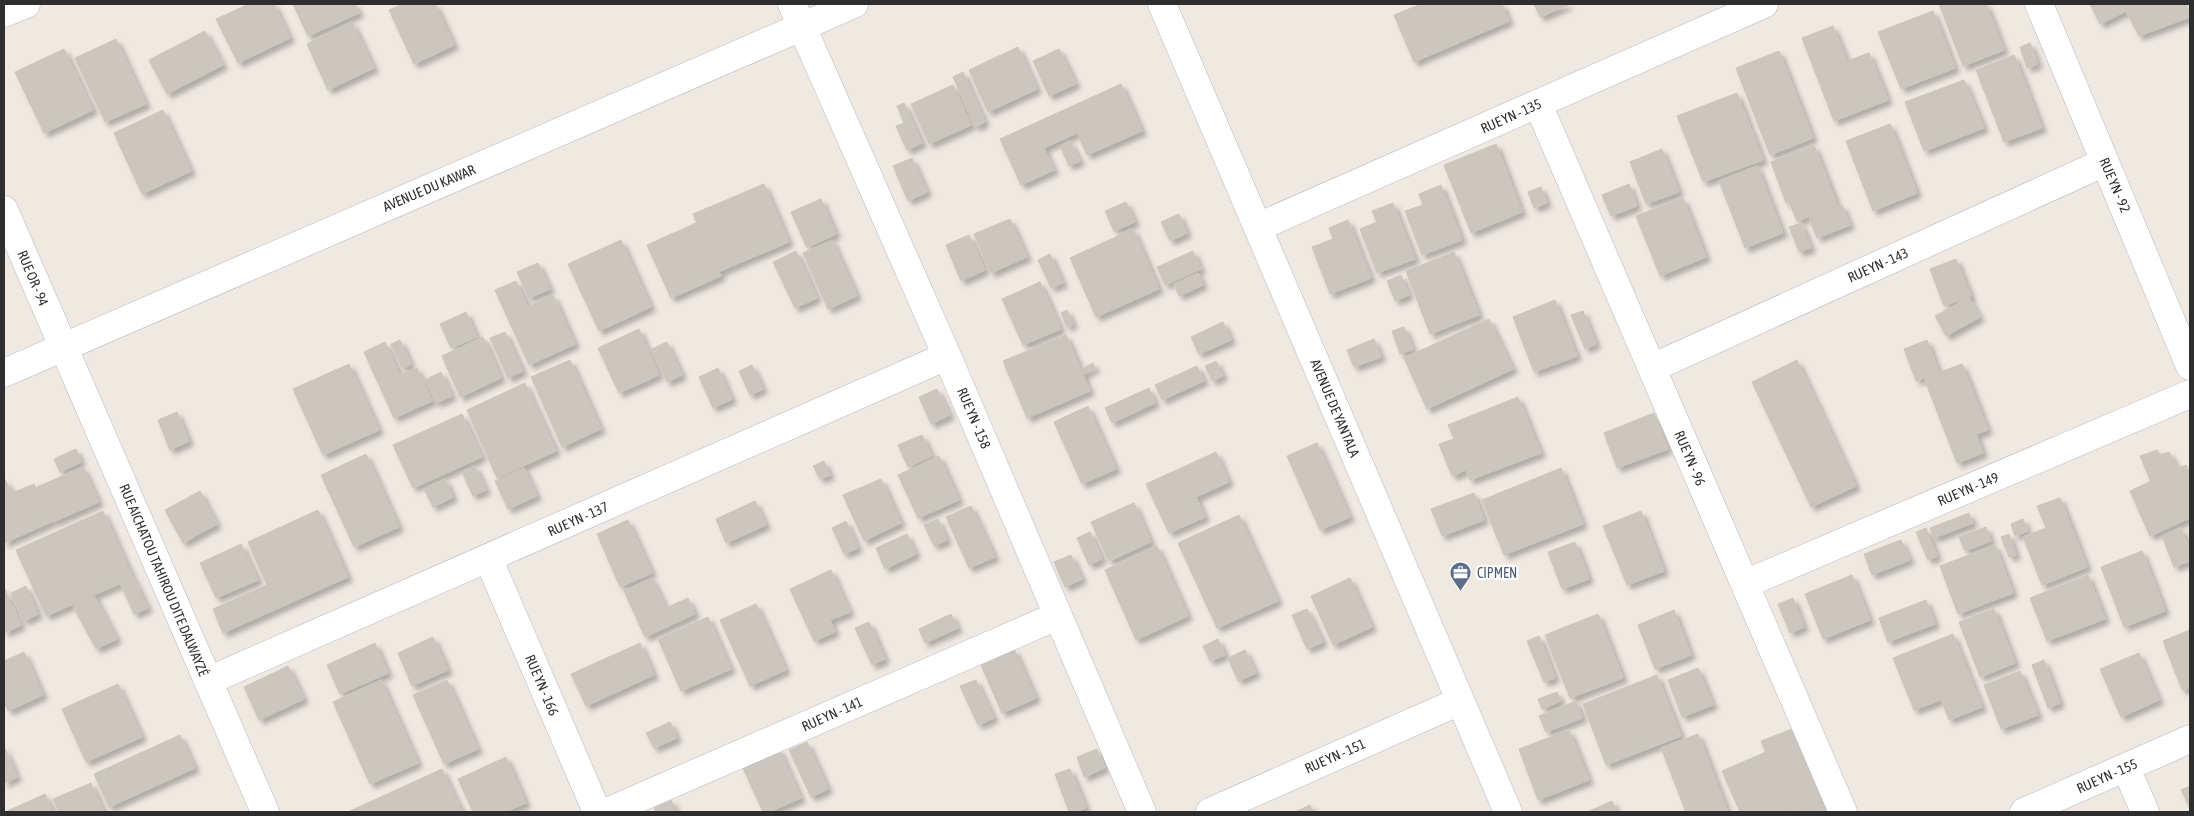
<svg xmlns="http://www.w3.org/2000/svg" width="2194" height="816" font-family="'Asap Condensed',sans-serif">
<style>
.building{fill:#cbc7bf;stroke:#cbc5ba;filter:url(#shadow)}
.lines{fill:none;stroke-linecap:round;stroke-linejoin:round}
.minor-casing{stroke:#b4b7c1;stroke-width:29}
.minor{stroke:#fff;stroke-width:28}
.labels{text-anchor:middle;stroke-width:4.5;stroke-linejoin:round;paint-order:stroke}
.street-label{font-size:14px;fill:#2e2e2e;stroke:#fff}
.service-label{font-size:14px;fill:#4e5e75;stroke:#fff;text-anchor:start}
</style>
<defs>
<filter id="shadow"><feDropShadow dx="4.5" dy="4.5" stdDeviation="2.5" flood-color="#0004"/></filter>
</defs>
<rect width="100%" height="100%" fill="#efe9e1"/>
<path class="building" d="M249,4h25l16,34 -52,25 -22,-44z
M293,4h62l4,9 -51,23z
M403,4h32l19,41 -40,19 -25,-54z
M1421,4h81l7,17 -95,41 -20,-47z
M1534,4h36l-30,13z
M1939,4h47l18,46 -41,16z
M2090,4h96l4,13 -51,19 -13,-25 -26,13z
M1933,11l22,57 -54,21 -23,-57z
M352,22l22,46 -46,22 -21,-46z
M1833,26l14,35 22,-8 19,47 -54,21 -32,-83z
M205,31l18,34 -56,29 -18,-34z
M116,39l30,65 -41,18 -30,-64z
M2030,43l8,21 -11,4 -7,-21z
M1018,47l19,42 -49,23 -19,-42z
M64,49l29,61 -49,23 -29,-61z
M1059,49l17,35 -27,12 -16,-35z
M1779,51l34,87 -43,17 -34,-87z
M2014,55l28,73 -38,14 -28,-72z
M963,72l22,50 -10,5 -22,-50z
M1964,80l20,48 -60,23 -19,-49z
M1121,84l21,47 -55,24 -10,-22 -33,15 10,22 -33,15 -21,-46z
M953,85l18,40 -42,19 -18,-40z
M1737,93l26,67 -60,22 -26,-66z
M904,103l18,40 -15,7 -11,-24 8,-3 -7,-17z
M163,110l28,61 -49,23 -28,-61z
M1890,124l27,69 -44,18 -27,-70z
M1070,141l10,20 -11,5 -9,-20z
M1496,144l26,68 -51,21 -27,-68z
M1814,145l16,41 -44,17 -15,-41z
M1662,149l17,43 -33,12 -16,-42z
M912,158l15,34 -19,9 -15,-35z
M1757,166l26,67 -38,15 -26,-67z
M764,184l25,58 -71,30 -25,-58z
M1629,184l8,22 -26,10 -9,-21z
M1441,185l21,55 -40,15 -17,-44 18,-6 -4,-11z
M1830,186l7,19 -40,16 -8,-19z
M1541,187l6,16 -13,5 -6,-16z
M1683,198l23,59 -46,19 -24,-60z
M821,199l15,35 -29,14 -16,-36z
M1126,202l9,20 -21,9 -9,-20z
M1393,203l22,56 -38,14 -17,-44 17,-7 -5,-11z
M1842,205l8,20 -33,13 -8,-20z
M1179,214l8,19 -17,8 -9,-19z
M1010,219l17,38 -36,16 -17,-39z
M1348,220l23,58 -41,16 -18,-47 21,-8 -4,-11z
M696,223l25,53 -50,22 -24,-53z
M1801,223l10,25 -12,4 -10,-25z
M1133,229l26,60 -63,28 -26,-59z
M969,235l16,35 -24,11 -15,-36z
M621,240l30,67 -52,24 -31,-67z
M832,240l25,56 -29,13 -25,-56z
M796,251l21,47 -22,10 -22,-46z
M1193,251l8,18 -36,16 -8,-18z
M1454,252l25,63 -49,19 -24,-63z
M1050,254l13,29 -12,5 -13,-28z
M1956,259l15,37 -27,10 -14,-37z
M538,263l12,26 -21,9 -12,-26z
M1198,273l5,12 -24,11 -5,-12z
M1401,275l8,20 -14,6 -8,-20z
M516,281l12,26 25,-12 22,49 -46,21 -34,-75z
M1040,282l21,47 -38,16 -21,-46z
M1969,297l11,20 -34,19 -11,-20z
M1555,300l22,56 -43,16 -21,-55z
M1067,310l6,14 -6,3 -6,-14z
M1583,311l13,33 -11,5 -14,-34z
M466,312l11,25 -26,11 -11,-24z
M1489,319l24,50 -86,40 -23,-51z
M1223,322l8,18 -32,14 -8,-17z
M1404,327l9,22 -13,5 -8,-23z
M639,329l20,46 -40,18 -21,-45z
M505,332l18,39 -15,7 -18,-40z
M1066,335l24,56 -63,27 -24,-57z
M483,337l18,41 -41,19 -18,-41z
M1374,339l7,18 -27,10 -7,-17z
M400,340l11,24 -9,4 -11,-24z
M1927,340l12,32 -23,9 -12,-32z
M385,342l15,33 17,-7 15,33 -38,17 -30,-66z
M667,342l15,33 -15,7 -15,-33z
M570,360l31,69 -39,18 -31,-70z
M1797,360l59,126 -45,21 -59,-125z
M1216,361l7,15 -11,5 -7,-15z
M1093,363l2,5 -12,6 -2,-5z
M349,364l30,66 -56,25 -30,-66z
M1962,364l26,66 -12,4 7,19 -26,10 -33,-85z
M752,365l11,24 -13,6 -11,-24z
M1197,366l7,15 -42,19 -7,-15z
M718,368l14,31 -19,9 -14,-31z
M441,372l11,24 -16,7 -11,-23z
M525,383l31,68 -59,27 -30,-68z
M1149,388l6,15 -43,20 -7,-15z
M937,389l13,26 -19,9 -12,-27z
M1518,397l23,56 -71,27 -4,-10 -14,6 -13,-32 15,-5 -6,-14z
M1088,406l28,63 -34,15 -28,-62z
M177,412l12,29 -19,9 -12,-30z
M1654,413l14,36 -51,19 -13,-35z
M462,414l20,43 -69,31 -20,-43z
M922,435l10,21 -24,11 -10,-22z
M1317,443l33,74 -30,13 -33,-74z
M76,449l5,13 -21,10 -6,-13z
M2157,450l3,5 9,-3 9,17 -27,13 -11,-26z
M1216,452l13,30 -33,15 9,20 -36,16 -23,-49z
M366,454l33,73 -45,20 -33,-72z
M939,456l20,44 -41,18 -20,-43z
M824,461l6,14 -10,4 -7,-13z
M2186,465l4,9v44l-40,18 -20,-45z
M475,466l11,24 -13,6 -11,-24z
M83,467l16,35 -46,20 -16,-35z
M524,468l13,28 -29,13 -13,-28z
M1561,468l22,56 -79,31 -22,-55z
M5,479l7,14 22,-9 17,38 -47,21v-63z
M445,479l8,18 -20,10 -9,-18z
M881,479l20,44 -37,18 -21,-46z
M200,491l17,33 -34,19 -18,-33z
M1474,493l10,27 -42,16 -11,-27z
M2060,498l27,69 -45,18 -19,-48 23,-9 -9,-22z
M755,501l11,24 -40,18 -10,-24z
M1134,503l17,39 -42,19 -18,-39z
M971,506l24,51 -26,11 -23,-51z
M318,510l30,67 -125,56 -10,-24 54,-24 -19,-43z
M103,511l30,67 -87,38 -30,-66z
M1641,511l23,60 -37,14 -24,-59z
M1969,513l4,10 -39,15 -4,-10z
M1239,515l39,86 -61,27 -39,-85z
M938,519l9,21 -13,6 -10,-21z
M2023,519l5,12 -13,5 -4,-12z
M628,520l24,53 -32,14 -23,-53z
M846,521l12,27 -14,6 -12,-26z
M1986,527l5,14 -26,10 -6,-14z
M1926,528l11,28 -9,4 -12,-28z
M2181,528l9,23v10l-16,6 -12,-31z
M1090,532l12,27 -13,6 -12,-27z
M907,534l9,20 -31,15 -9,-21z
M2009,534l7,21 -7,2 -8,-20z
M1901,540l9,20 -38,15 -8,-21z
M1575,542l14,37 -27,10 -14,-37z
M241,544l17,36 -42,18 -16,-35z
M1995,545l18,48 -55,21 -18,-48z
M1157,546l31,70 -52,24 -31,-70z
M2142,551l23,60 -41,16 -23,-60z
M1071,555l11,24 -17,8 -11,-25z
M831,570l19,42 -20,8 5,12 -21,9 -24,-52z
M1852,575l18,45 -47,19 -18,-45z
M2088,575l17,44 -58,22 -17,-43z
M133,577l15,31 -14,6 -14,-31z
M652,578l14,30 22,-10 7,16 -50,23 -21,-46z
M1350,578l22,49 -39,18 -22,-49z
M26,586l12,28 -14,7 -13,-28z
M4,587l17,38 -17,8z
M94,595l23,44 -21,10 -23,-43z
M1793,598l11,29 -14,6 -12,-29z
M1926,600l9,24 -47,18 -9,-24z
M756,604l30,66 -36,16 -30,-66z
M1307,609l16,33 -16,7 -15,-34z
M1994,609l21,54 -35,14 -21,-55z
M1674,610l17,45 -36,14 -17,-44z
M951,614l7,14 -33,15 -6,-14z
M1598,614l25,64 -53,20 -25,-63z
M708,617l23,52 -50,22 -23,-52z
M869,622l16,37 -13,6 -17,-37z
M2190,630v57l-8,3 -19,-49z
M1953,634l21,53 -60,23 -21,-52z
M1539,636l16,42 -11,4 -17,-41z
M433,637l15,33 -36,16 -14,-33z
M1218,639l7,16 -15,6 -7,-15z
M375,643l13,30 -48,21 -13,-29z
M640,643l14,32 -68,31 -15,-32z
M1014,649l22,49 -34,15 -21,-48z
M1245,650l11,23 -18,8 -10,-23z
M24,652l19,43 -35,16 -4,-10v-40z
M2139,653l20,47 -38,17 -21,-48z
M2044,660l16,43 -12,5 -16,-43z
M288,666l16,33 -45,21 -15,-33z
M1698,668l15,37 -31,12 -14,-37z
M2020,671l18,44 -37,14 -17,-44z
M1657,675l24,61 -75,29 -23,-61z
M381,680l37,83 -48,21 -37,-82z
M447,680l31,69 -34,15 -31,-69z
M976,680l18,38 -16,7 -18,-39z
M118,684l24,53 -56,25 -24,-53z
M1974,687l8,20 -33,13 -8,-21z
M1557,692l4,9 -19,8 -4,-10z
M1576,701l6,17 -36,14 -7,-16z
M670,722l7,16 -23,10 -8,-15z
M1792,729l30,74 -22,9h-10l-29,-71z
M1569,730l20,50 -51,20 -19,-51z
M1698,734l30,78h-42l-25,-64z
M180,735l15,33 -86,39 -15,-33z
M807,742l21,47 -17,8 -22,-47z
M4,746l13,31 -13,6z
M779,749l22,49 -32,14h-6l-21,-46z
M1097,749l8,19 -21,9 -7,-20z
M1766,752l25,60h-51l-18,-41z
M506,757l20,46 -21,9h-32l-15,-33z
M442,769l20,43h-111l-1,-1z
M1070,769l16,39 -11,4h-6l-14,-38z
M91,783l13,29h-45l-6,-13z
M2190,786v22l-9,-18z
M45,794l8,18h-48z
M671,800l6,12h-21l-2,-4z
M1612,801l5,11h-30z
M1822,803l4,9h-25z
M1310,805l3,7h-18z"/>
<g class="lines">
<defs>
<path id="minor" d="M792,4l155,352 195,456
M1162,4l346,808
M2039,4l151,362
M4,13l22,-9
M1538,104l305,708
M4,210l261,602
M1258,227l506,-223
M1652,368l453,-206
M4,373l850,-369
M488,558l109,254
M1745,584l445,-190
M208,681l739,-325
M2126,768l19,44
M607,812l450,-196
M1210,812l250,-111
M2024,812l166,-73"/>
</defs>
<use href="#minor" class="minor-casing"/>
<use href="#minor" class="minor"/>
</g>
<defs>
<symbol id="office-pin" viewBox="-11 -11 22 30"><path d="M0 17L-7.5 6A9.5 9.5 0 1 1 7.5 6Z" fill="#5c6f8a" stroke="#fff"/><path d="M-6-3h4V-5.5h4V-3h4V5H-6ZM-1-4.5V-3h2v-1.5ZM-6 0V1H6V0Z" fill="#fff"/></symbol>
</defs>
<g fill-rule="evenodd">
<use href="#office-pin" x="1448" y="560" width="25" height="34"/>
</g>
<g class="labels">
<g class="street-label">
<text transform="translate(1511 116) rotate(-24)" y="5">RUE YN - 135</text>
<text transform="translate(2115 185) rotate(67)" y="5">RUE YN - 92</text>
<text transform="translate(429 188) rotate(-23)" y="5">AVENUE DU KAWAR</text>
<text transform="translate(1878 265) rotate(-24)" y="5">RUE YN - 143</text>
<text transform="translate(33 278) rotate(67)" y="5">RUE OR - 94</text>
<text transform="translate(1335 408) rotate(67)" y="5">AVENUE DE YANTALA</text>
<text transform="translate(974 418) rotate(67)" y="5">RUE YN - 158</text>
<text transform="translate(1690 458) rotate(67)" y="5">RUE YN - 96</text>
<text transform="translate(1968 489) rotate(-23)" y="5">RUE YN - 149</text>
<text transform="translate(578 519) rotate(-24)" y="5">RUE YN - 137</text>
<text transform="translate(164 580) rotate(67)" y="5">RUE AICHATOU TAHIROU DITE DALWAYZÉ</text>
<text transform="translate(542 685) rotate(67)" y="5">RUE YN - 166</text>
<text transform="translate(832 714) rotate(-24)" y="5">RUE YN - 141</text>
<text transform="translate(1335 756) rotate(-24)" y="5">RUE YN - 151</text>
<text transform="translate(2107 776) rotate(-24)" y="5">RUE YN - 155</text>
</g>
<g class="service-label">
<text x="1477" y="578">CIPMEN</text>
</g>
</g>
<rect width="2194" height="816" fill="none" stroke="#2e2e2e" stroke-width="10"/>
</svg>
